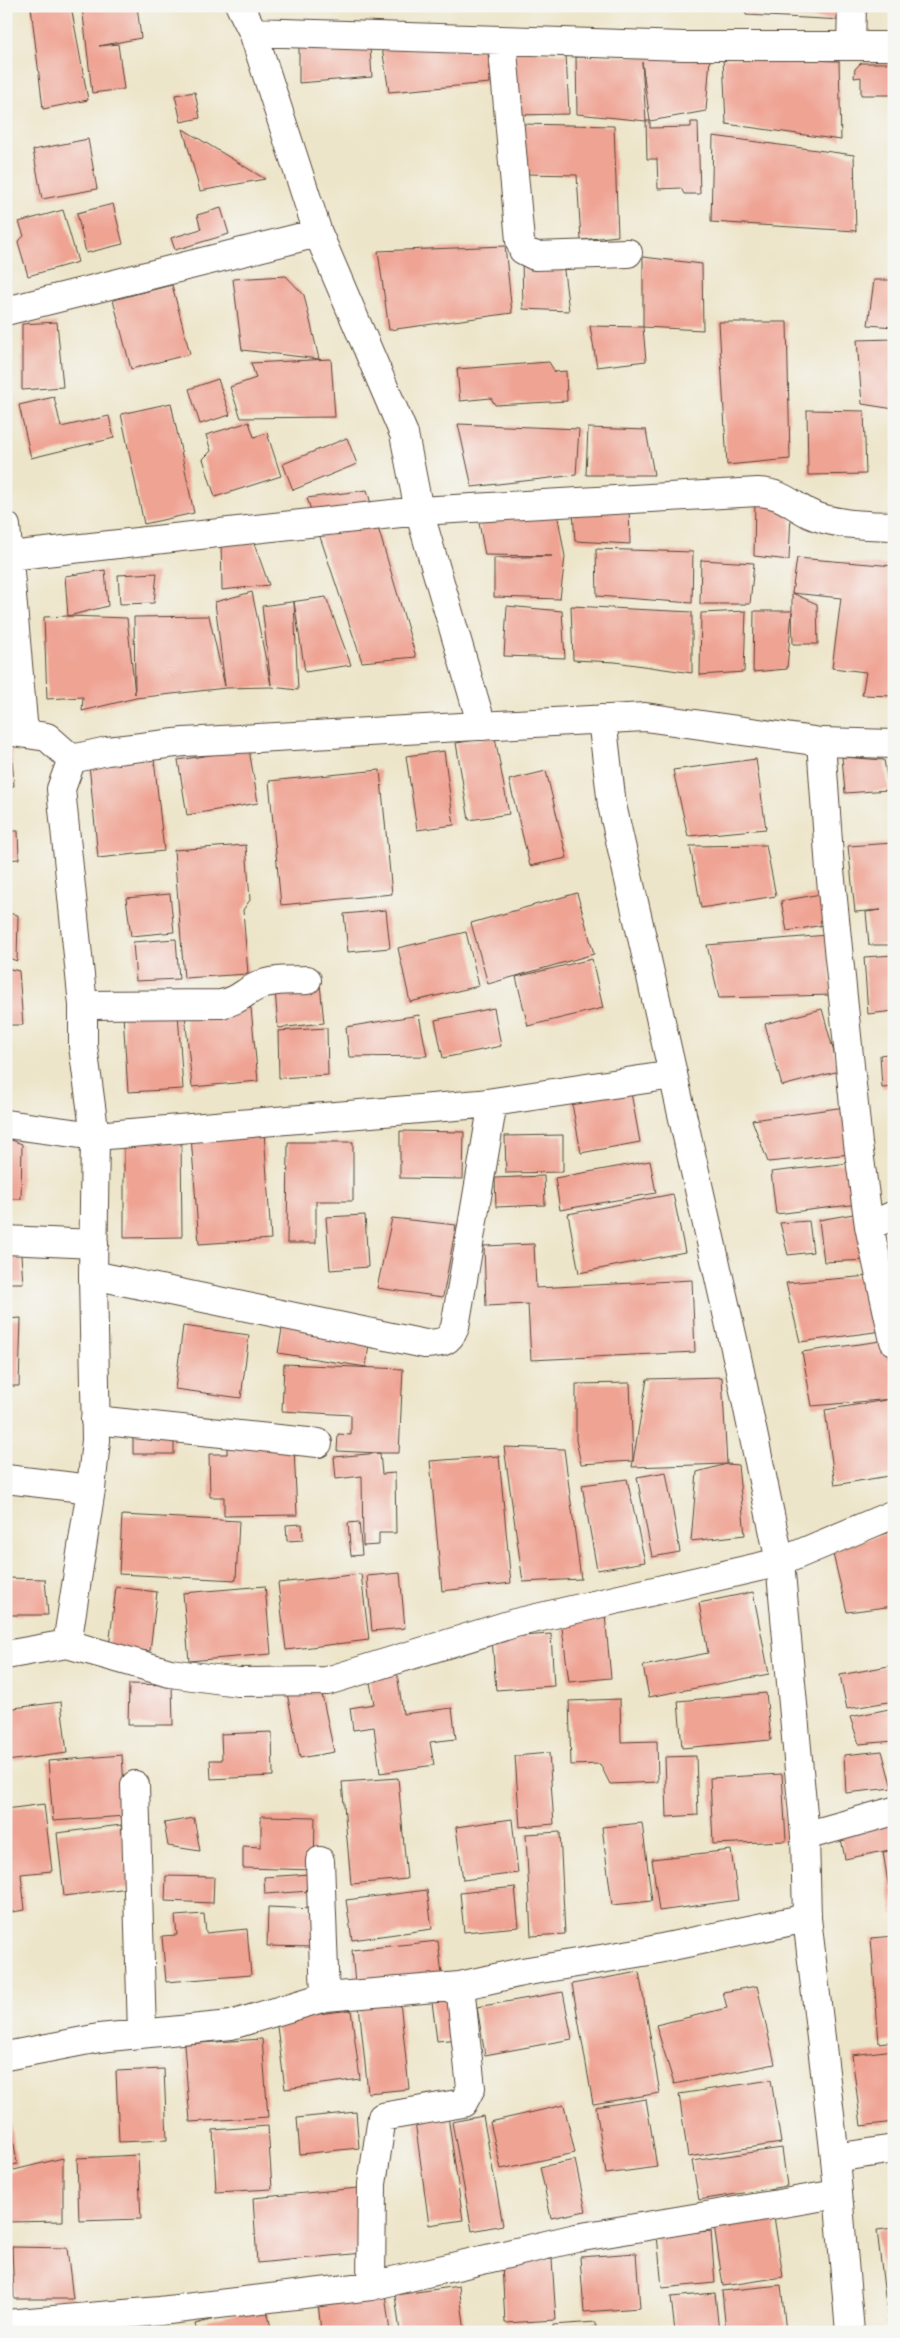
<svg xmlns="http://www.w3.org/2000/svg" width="900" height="2338" font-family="Pangolin,sans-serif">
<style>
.building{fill:#efa393}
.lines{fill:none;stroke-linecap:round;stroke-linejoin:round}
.minor-casing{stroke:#564638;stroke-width:30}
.secondary-casing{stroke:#564638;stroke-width:30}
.minor{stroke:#fff;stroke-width:28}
.secondary{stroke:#fff;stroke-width:28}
</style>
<rect width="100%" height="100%" fill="#f6f6f2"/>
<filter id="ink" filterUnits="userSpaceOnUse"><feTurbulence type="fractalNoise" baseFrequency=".02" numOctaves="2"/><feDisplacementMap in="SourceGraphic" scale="10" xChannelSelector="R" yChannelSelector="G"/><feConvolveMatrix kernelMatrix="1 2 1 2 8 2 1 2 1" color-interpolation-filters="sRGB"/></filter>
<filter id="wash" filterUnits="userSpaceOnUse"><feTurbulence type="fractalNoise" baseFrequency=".0096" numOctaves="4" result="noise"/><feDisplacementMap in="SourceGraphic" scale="20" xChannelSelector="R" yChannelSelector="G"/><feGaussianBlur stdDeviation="1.12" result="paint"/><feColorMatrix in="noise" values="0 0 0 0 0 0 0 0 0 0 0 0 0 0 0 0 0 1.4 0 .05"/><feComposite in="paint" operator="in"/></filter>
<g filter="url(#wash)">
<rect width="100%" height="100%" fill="#ede5c9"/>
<g id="blocks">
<path class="building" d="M71,6l17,94 -45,9 -12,-102z
M82,6h55l4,32 -42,8 19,-2 6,45 -32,4z
M564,6h18v4l-18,-3z
M745,6h98v14l-97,-5z
M299,41l71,6 2,30 -73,6z
M382,48l106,2 2,33 -101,9z
M515,50l51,4 3,60 -52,1z
M641,56l69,2 -4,53 -56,10 -8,-59 4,59h4v7l41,-1v-5h7l2,72h-16l-3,-6 -23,1 -1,-30h-10l-1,-38 -69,-7 -1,-57z
M723,58l116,3 2,79 -115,-16z
M861,63h33v32h-33v-18l-7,1 1,-9z
M195,92l5,26 -19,4 -6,-27z
M521,124l93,2 4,110 -37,4 -4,-65 -51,-1z
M183,129l82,50 -65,12z
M713,136l141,19 2,76 -145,-9z
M88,139l9,50 -55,10 -9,-49z
M113,204l10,40 -37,9 -9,-40z
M221,208l8,26 -54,16 -4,-12 30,-9 -4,-14z
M63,210l15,52 -50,14 -10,-34 6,-6 -5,-14z
M505,246l7,67 -123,17 -11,-79z
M643,257l59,7 1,66 -60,-3z
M522,259l41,4 6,48 -46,-2z
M286,276l18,19 15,64 -77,-9 -9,-71z
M874,280h20v47l-26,-2z
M172,285l18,69 -59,15 -18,-69z
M57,322l6,65 -41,3v-66z
M719,322h68l3,137 -63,6z
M590,326l53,1 3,34 -49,6z
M894,339v70l-32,-5 -5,-64z
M331,359l4,58 -94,1 -11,-31 26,-9 -5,-15z
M549,362l6,10 11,-1 1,30 -72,4 -4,-7 -31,3 -3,-32z
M218,379l12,36 -30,9 -11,-35z
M54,397l7,30 48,-11 5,22 -83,20 -12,-53z
M171,403l23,110 -50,11 -23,-110z
M807,410l57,1 2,63 -58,1z
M249,422l5,15 13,-4 14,43 -66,21 -12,-38 8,-8 -5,-16z
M458,424l121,5 -3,46 -104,12z
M588,428l58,2 8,45h-68z
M347,438l10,26 -64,26 -10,-26z
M367,490l49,167 -54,5 -55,-164z
M755,499l36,14 -2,47 -35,-4z
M629,507l1,37 -55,-3 -2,-30z
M557,512l8,45 -5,42 -66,-2v-39l58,-2 -67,-1 -7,-38z
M221,540h32l16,45 -47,5z
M596,549l97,3 -1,51 -95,-7z
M797,558l97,8v130l-32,-1 4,-23 -34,-4 9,-70 -49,-5z
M701,560l53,3 -4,41h-50z
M105,570l3,36 -40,10 59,2 8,76 -1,-77 75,-1 16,70 -10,-84 37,-10 19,93 -9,-79 64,-9 25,68 -46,7 -11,-70 4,88 -27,-3 -45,1 -90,10 -54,13 1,-14 -36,2 -3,-82 24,-1 -3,-40z
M157,573l-3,30 -34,1 -2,-29z
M792,593l25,11 1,40h-25l-1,-32 -5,57 -34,3 1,-61h38z
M507,606l55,5 3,47 -61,-2z
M571,606l121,6v61l-77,-11 -42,-2z
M746,611l-2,61 -44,3 1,-62z
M495,737l14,77 -40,6 -13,-77z
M6,743l5,1 3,42h-8z
M249,749l9,54 -71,12 -9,-55z
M444,751l10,74 -37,5 -11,-74z
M842,757l42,3 5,30 -44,3z
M154,758l10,93 -66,7 -9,-94z
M756,759l10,70 -78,7 -15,-66z
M380,770l12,124 -111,11 -12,-124z
M546,771l21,87 -37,8 -21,-86z
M6,831h12l1,28 -13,1z
M894,843v102h-25l-3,-33 15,-2 -26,2 -7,-66z
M246,845l4,55 -7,10 5,64 -64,4 -10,-128z
M766,845l10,51 -75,12 -11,-62z
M577,893l17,61 -106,30 -17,-61z
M170,894l4,38 -43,4 -5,-38z
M821,894l8,30 -42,7 -6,-30z
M386,910l4,38 -42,4 -4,-38z
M6,913l12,2 -1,46 -11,-4z
M466,932l13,54 -69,16 -12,-54z
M827,935l5,60 -113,3 -12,-53z
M176,939l3,40 -43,2 -3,-39z
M894,955v56l-26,3 -4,-57z
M592,959l11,49 -75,18 -12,-49z
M6,968l13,3 4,54h-17z
M320,984l4,39 -46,5 -3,-39z
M251,1008l7,73 -66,6 -7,-73z
M494,1008l7,38 -58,12 -8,-38z
M822,1009l17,62 -57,15 -17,-62z
M178,1012l5,77 -55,3 -5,-77z
M419,1015l8,41 -78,1 -3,-30z
M327,1028l1,47 -49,3 -1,-47z
M894,1053v34l-12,1 -2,-33z
M630,1087l10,55 -59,11 -10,-55z
M845,1107l6,47 -83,8 -16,-42z
M264,1131l7,108 -72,5 -8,-108z
M400,1131l64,1 -1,47 -63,-1z
M563,1135v37l-57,1 -1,-37z
M6,1138l16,6 -1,55h-15z
M181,1138l1,99 -58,1v-99z
M288,1142h65v59h-37v42h-29z
M650,1161l6,32 -96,17 -5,-32z
M849,1163l10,41 -83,10 -5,-42z
M544,1176l1,29 -49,2 -1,-29z
M673,1194l12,58 -106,21 -11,-59z
M859,1213l10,47 -45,2 -5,-42z
M365,1215l3,52 -38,3 -4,-53z
M392,1218l64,7 -13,72 -66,-9z
M809,1221l4,31 -25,3 -8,-32z
M6,1240l14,1 3,42h-17z
M534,1244l2,44 156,-8 3,72 -164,8 -3,-56 -42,2 -2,-60z
M869,1276l13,55 -82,11 -14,-59z
M21,1318l-2,68h-13v-67z
M283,1323l87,13 -4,31 -88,-14z
M183,1326l66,9 -8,63 -66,-9z
M881,1341l13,29v105l-59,10 -10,-75 67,-11 -80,7 -10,-54z
M284,1364l119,5 -4,84h-19l2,21 13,-1 1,60h-17v12l-16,1 -1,-70 -26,3 -2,-22 46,-4 -43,-2 1,-17 13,1v-20l-69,-4z
M722,1377l5,87 11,1 7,70 -54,6 6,-69 30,-8 -95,3 15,-88z
M630,1383l3,78 -52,3 -5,-24v-56z
M133,1432h41v22h-41z
M227,1440l67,8 3,67 -73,1v-19h-14l-1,-43h18z
M504,1447l60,2 17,130 -58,3z
M499,1456l12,127 -69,8 -12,-130z
M666,1472l14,80 -28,5 -15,-80z
M627,1479l18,83 -48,8 -15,-85z
M122,1515l117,6 -3,59 -117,-6z
M359,1522l3,33 -11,1 -3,-33z
M302,1524l1,16 -16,1 -1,-16z
M894,1531v75l-47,6 -15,-62z
M400,1573l5,55 -33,3 -5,-55z
M361,1574l8,66 -83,10 -8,-67z
M6,1578l39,1 3,36h-42z
M265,1586l6,68 -82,7 -6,-68z
M116,1587l41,5 -7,59 -41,-4z
M753,1592l16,82 -120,23 -6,-31 65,-13 -9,-50z
M605,1615l6,63 -42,4 -8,-62z
M551,1634l3,52 -58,4 -4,-52z
M894,1665v36l-47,8 -7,-34z
M397,1673l6,41 49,-6 4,31 -26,3 4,23 -54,8 -6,-46 -21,3 -3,-22 24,-4 -5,-27z
M129,1684l43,1 1,40h-45z
M286,1688l35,2 13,62 -34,6z
M766,1693l5,47 -89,8 -4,-47z
M620,1699l1,43 36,-1 1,41 -48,2 -10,-20 -29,1 -2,-64z
M61,1702l6,51 -60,8 -1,-52z
M894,1708v33l-35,3 -9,-27z
M272,1732l1,44 -62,3 -1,-19h12l-1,-26z
M882,1751l10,37 -46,5 -2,-38z
M549,1753l5,71 -34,3 -5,-71z
M122,1755l4,61 -73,5 -5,-60z
M696,1756l2,59 -31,2 -2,-60z
M782,1774l4,67 -73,3 -3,-66z
M398,1778l9,101 -56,5 -9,-102z
M44,1804l8,67 -31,3 4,36 -19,3v-104z
M261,1816l54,1 -1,53 -71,-2v-22l18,1z
M894,1817v32l-49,10 -6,-31z
M194,1818l6,33 -32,-5 -4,-23z
M512,1819l6,54 -55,7 -7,-53z
M642,1823l10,78 -40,4 -10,-78z
M121,1825l8,63 -65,8 -7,-63z
M560,1832l5,102 -34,2 -5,-102z
M731,1850l7,50 -79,11 -7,-52z
M894,1851v63h-1l-10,-62z
M310,1874l1,17 -46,3 -1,-17z
M166,1876l48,1 -1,26 -48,-2z
M515,1887l4,40 -55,5 -4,-39z
M427,1890l5,39 -80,11 -6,-40z
M268,1907l46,2 -1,38 -46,-1z
M204,1914l2,19 41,-4 4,46 -85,7 -4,-46 15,-1 -2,-19z
M894,1936v105l-15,2 -8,-105z
M438,1941l4,34 -87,9 -3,-34z
M639,1972l21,121 -67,11 -21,-120z
M757,1986l18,78 -101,20 -18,-59 71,-17 -4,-16z
M455,1991l5,48 -23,2 -6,-47z
M563,1992l9,47 -87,16 -8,-48z
M400,2001l9,88 -41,4 -9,-88z
M351,2010l9,69 -75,10 -9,-70z
M262,2039l6,78 -78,5 -6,-78z
M894,2050v72l-33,4 -9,-71z
M164,2069l3,71 -48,2 -3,-71z
M771,2080l10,63 -93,14 -9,-63z
M6,2090l11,74 -11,2z
M646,2099l11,68 -51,7 -10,-67z
M564,2105l11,48 -74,16 -11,-47z
M356,2112l3,36 -59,6 -3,-36z
M448,2116l15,104 -34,5 -14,-104z
M483,2116l20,109 -31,6 -20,-109z
M268,2126l4,63 -56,3 -3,-62z
M782,2148l5,38 -88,14 -7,-39z
M138,2155l3,64 -62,2 -2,-63z
M63,2158v63l-57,1v-50z
M575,2160l11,51 -35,7 -11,-51z
M358,2188l5,65 -106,10 -4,-65z
M774,2216l9,61 -60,9 -9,-61z
M894,2228v101l-5,1 -12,-100z
M711,2231l4,52 -53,5 -5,-53z
M12,2247l55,1 6,51h-59z
M636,2253l4,55 -56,4 -4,-55z
M552,2259l4,61 -51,3 -3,-60z
M781,2285l5,47h-60l-4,-41z
M459,2286l6,46h-65l-5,-37z
M715,2293l4,39h-44l-4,-35z
M385,2294l5,38h-69l-3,-30z
M266,2306l6,26h-75l-2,-8z
M596,2322v10h-43v-7z
M531,2327v5h-23v-1z"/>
</g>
</g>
<g filter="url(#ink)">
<use href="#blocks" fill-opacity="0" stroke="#564638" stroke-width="1"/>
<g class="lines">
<defs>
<path id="minor" d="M240,6l13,26 65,201 86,201 15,77 63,215
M253,32l431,14h210
M502,40l18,201 3,9 12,6 93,-3
M851,46l1,-40
M6,311l312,-78
M6,526l18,207
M9,556l410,-45 339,-19c24,1 32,12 52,22 24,11 57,11 84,12
M6,731l41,6 25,22
M821,742l9,128 28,274 11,82 25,115
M83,1005l138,-1c20,-4 22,-12 39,-19 13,-6 32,-4 47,-5
M6,1124l89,12 385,-32 193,-29
M869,1226l25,-11
M6,1240l88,4
M93,1275l332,69c16,-1 24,-1 30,-17l38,-225
M95,1420l223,23
M6,1479l85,10
M67,1644l103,29 68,9 89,-1 188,-58 265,-61 114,-48
M135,1785l7,249
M805,1836l89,-25
M320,1861l5,136
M6,2056l93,-18 132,-13 94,-28 135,-11 62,-14 121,-20 164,-34
M835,2158l59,-9
M371,2286l1,-102 10,-67 81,-14 8,-15 -11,-102
M6,2324l154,-13 211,-25 205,-48 261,-44"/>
<path id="secondary" d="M602,719l10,86 125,552 43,205 25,274 2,82 28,240 15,174
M6,1655l61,-11 24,-155 5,-49 -3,-165 2,-139 -12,-90v-41l-22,-216 11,-30 35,-8 77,-9 461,-25 176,25 73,2"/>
</defs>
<use href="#minor" class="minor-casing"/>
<use href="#secondary" class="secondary-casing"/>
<use href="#minor" class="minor"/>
<use href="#secondary" class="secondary"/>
</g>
</g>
<rect width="900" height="2338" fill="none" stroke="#f6f6f2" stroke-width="25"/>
</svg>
